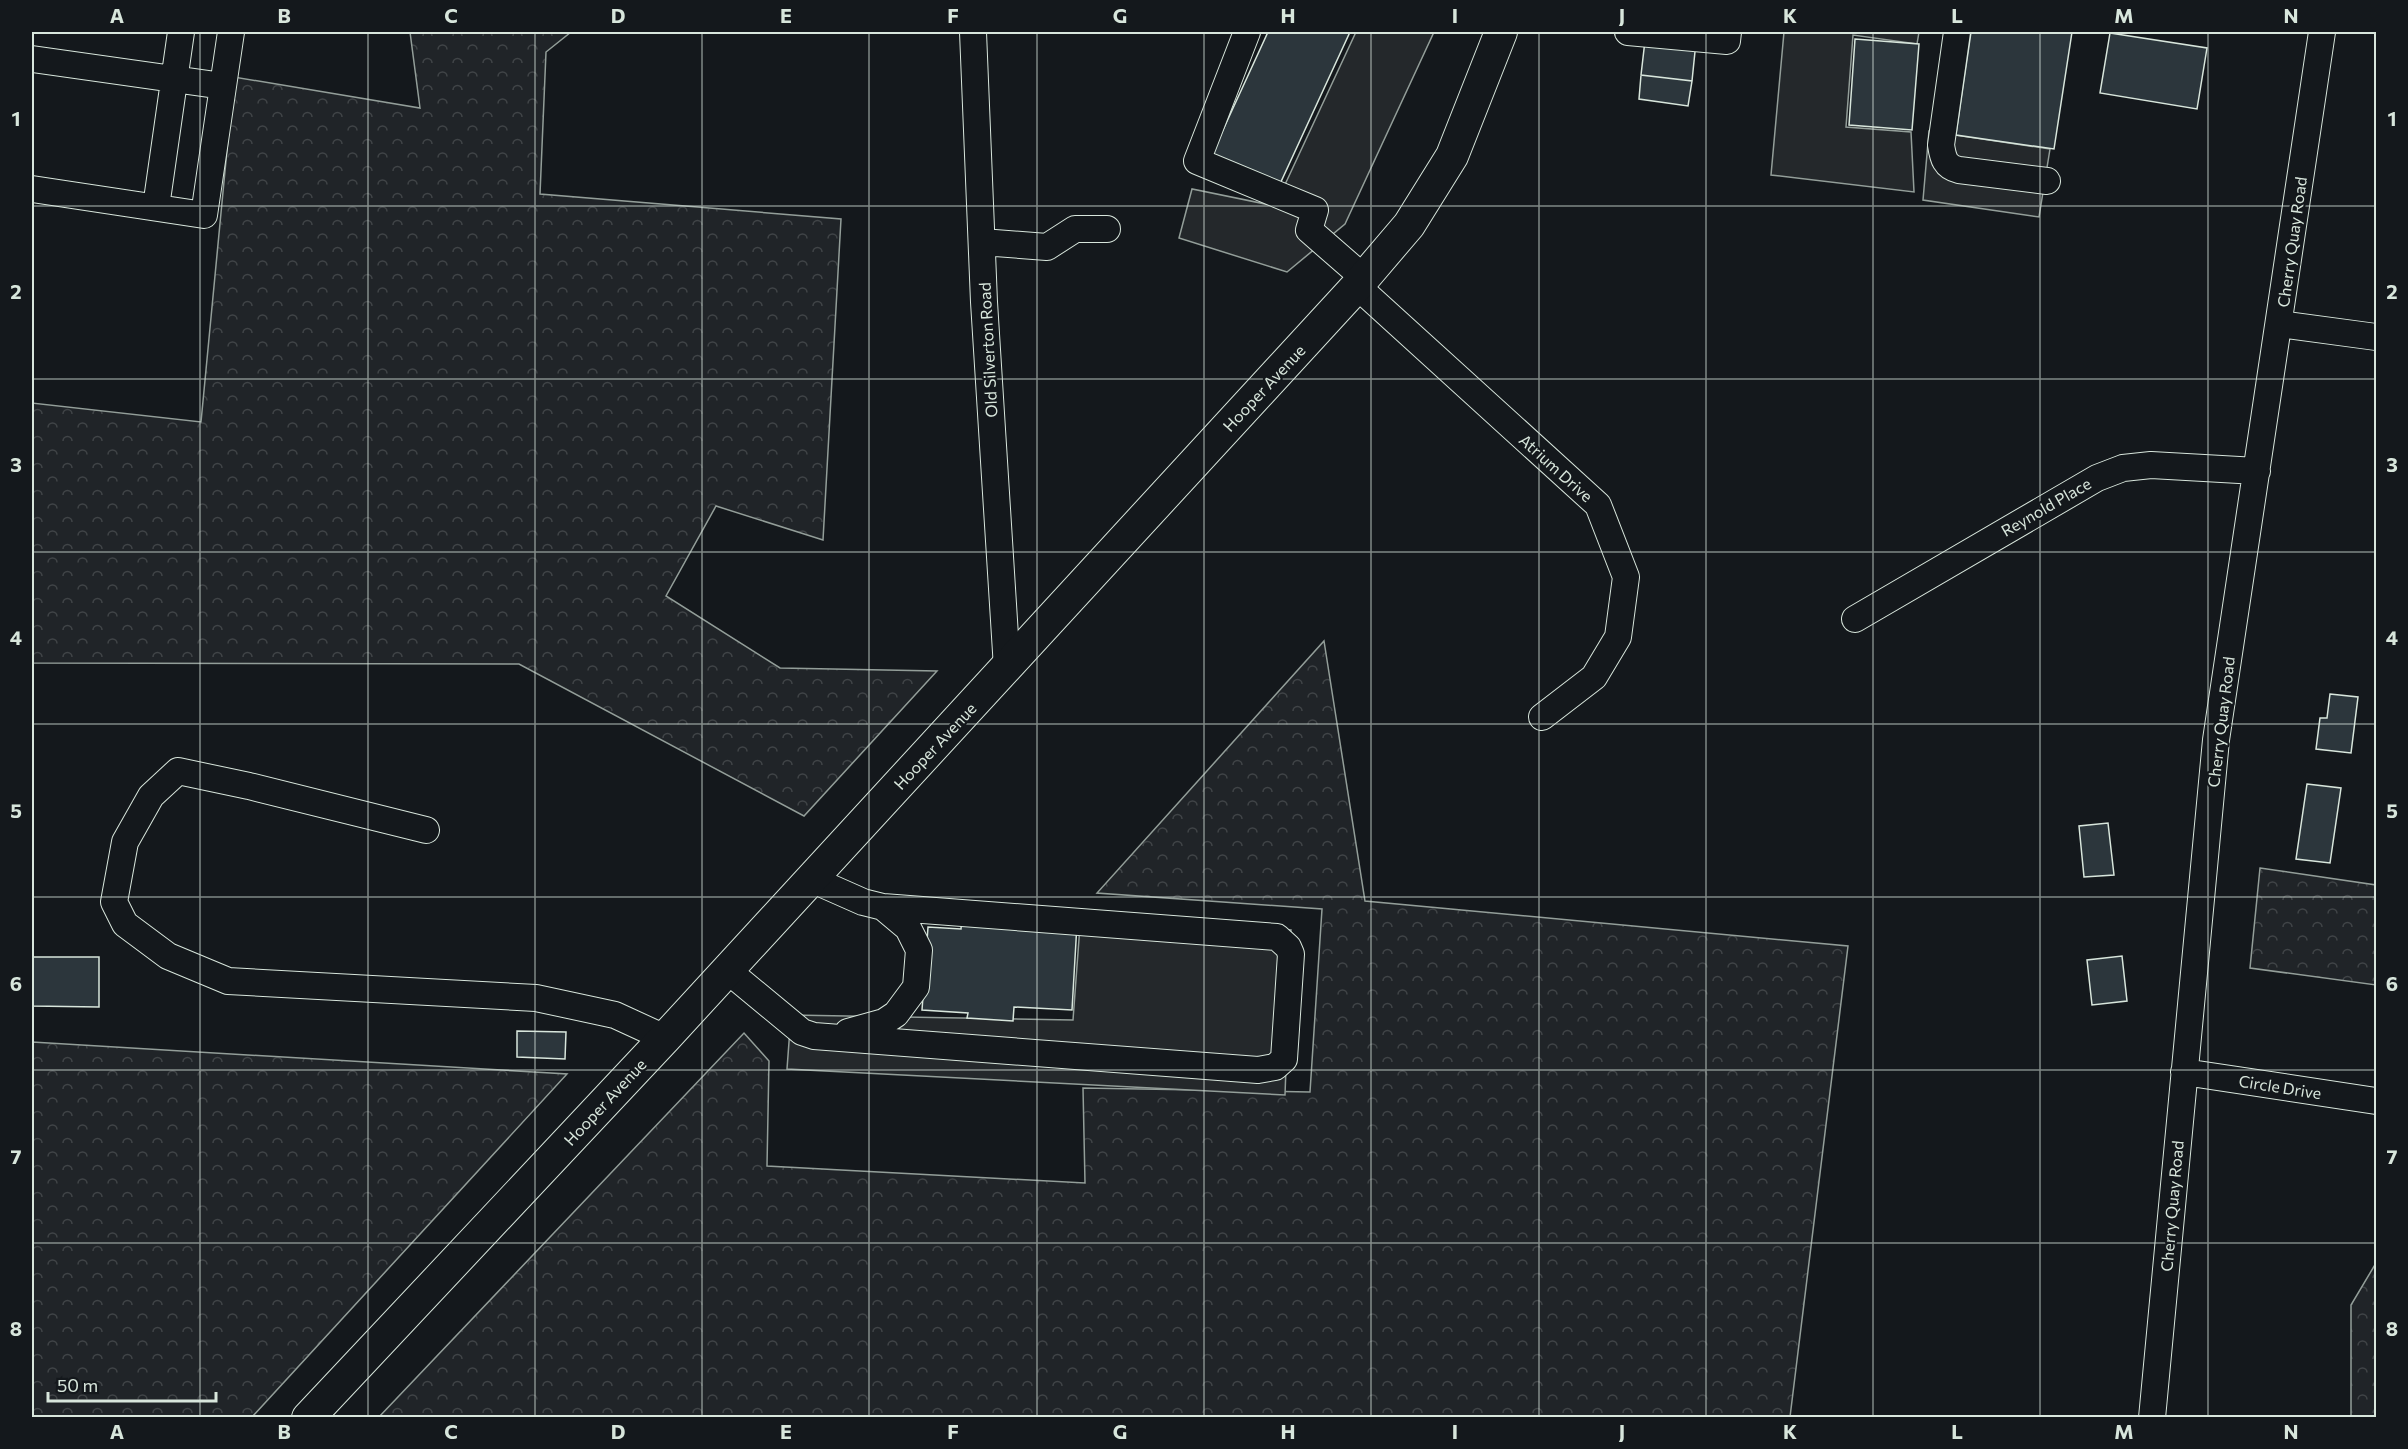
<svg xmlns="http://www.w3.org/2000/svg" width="2408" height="1449" font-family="Commissioner,sans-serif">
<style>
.forest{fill:url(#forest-crowns);stroke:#939e99;stroke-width:1.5}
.parking{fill:#24282b;stroke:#939e99;stroke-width:1.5}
.building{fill:#2c363c;stroke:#d8e6dc;stroke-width:1.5}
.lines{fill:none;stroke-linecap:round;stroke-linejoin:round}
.minor-casing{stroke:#d8e6dc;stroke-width:28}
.major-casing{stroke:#d8e6dc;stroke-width:34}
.minor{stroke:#14181c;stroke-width:26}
.major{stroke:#14181c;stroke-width:32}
.grid{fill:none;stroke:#d8e6dc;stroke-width:1.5;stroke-opacity:0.55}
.labels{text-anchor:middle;stroke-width:4.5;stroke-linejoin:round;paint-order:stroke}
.street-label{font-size:16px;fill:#d8e6dc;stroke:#14181c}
.neatline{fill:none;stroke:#d8e6dc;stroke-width:2}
.grid-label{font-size:20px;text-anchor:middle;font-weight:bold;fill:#d8e6dc}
</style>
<defs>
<pattern id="forest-crowns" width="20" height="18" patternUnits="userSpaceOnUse" patternTransform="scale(1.5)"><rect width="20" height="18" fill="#202428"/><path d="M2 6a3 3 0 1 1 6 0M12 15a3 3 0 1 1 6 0" fill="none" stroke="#404447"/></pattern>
</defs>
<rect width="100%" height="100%" fill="#14181c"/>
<path class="forest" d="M410,32h161l-25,20 -6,142 301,25 -18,321 -107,-34 -50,90 114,72 157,3 -133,145 -285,-152 -487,-1v-260l169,19 33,-345 186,31z
M1324,641l41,260 483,45 -58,471 -1412,1 366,-385 25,28 -2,105 318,17 -2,-95 227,4 12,-183 -225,-16z
M2260,868l116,17v100l-126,-17z
M32,1042l535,32 -315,343h-220z
M2376,1263v154h-25v-112z"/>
<path class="parking" d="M1356,32h78l-89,192 -58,48 -108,-34 13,-49 83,17z
M1784,32h135l-2,12 -64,-9 -7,92 65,5 3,60 -143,-17z
M1929,131l121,18 -11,68 -116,-17z
M1081,912l210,18 -6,165 -498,-26 4,-54 282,5z"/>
<path class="building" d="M1268,32h82l-71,154 -68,-30z
M1646,32h51l-5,49 -51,-6z
M1971,32h101l-18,117 -98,-14z
M2110,33l97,15 -10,61 -97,-16z
M1855,39l64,5 -7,86 -63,-5z
M1641,75l51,6 -4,25 -49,-7z
M2330,694l28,3 -7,56 -35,-4 4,-31h7z
M2307,784l34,4 -11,75 -34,-4z
M2108,823l6,52 -30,2 -5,-51z
M962,917l115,7 -5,86 -58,-3 -1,14 -46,-3 1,-5 -46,-3 6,-83 33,2z
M2122,956l5,45 -35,4 -5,-45z
M32,957h67v50l-67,-1z
M517,1031l49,1 -1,27 -48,-2z"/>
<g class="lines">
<defs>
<path id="minor" d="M973,32l11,270 23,366
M1247,32l-50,129 118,49 -6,20 55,48
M1628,32l99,9 1,-9
M1957,32l-16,113c2,13 4,22 18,25l88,11
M32,59l191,27
M32,189l172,26 27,-183
M156,207l25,-175
M982,242l65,5 28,-18h32
M1357,286l241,219 28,72 -8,60 -24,40 -52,40
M2280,324l96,13
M1855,619l242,-141 26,-10 28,-3 106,6
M426,830l-177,-44 -71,-15 -27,25 -26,46 -11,60 11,22 43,32 60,25 308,17 79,17 50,23
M727,970l75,62 12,4 444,34 17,-3 9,-8 7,-105 -3,-7 -11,-10 -394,-30 -20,-5 -52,-23
M848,1032l36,-10 12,-8 20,-27 3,-37 -11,-22 -25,-21
M2184,1072l192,29
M2152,1418l64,-678 106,-708"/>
<path id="major" d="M308,1418l357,-380 692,-752 52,-61 43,-69 49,-124"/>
</defs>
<use href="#minor" class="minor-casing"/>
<use href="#major" class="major-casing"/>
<use href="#minor" class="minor"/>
<use href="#major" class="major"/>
</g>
<path class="grid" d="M200,32v1386M368,32v1386M535,32v1386M702,32v1386M869,32v1386M1037,32v1386M1204,32v1386M1371,32v1386M1539,32v1386M1706,32v1386M1873,32v1386M2040,32v1386M2208,32v1386M32,206h2344M32,379h2344M32,552h2344M32,724h2344M32,897h2344M32,1070h2344M32,1243h2344"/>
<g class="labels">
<g class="street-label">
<text transform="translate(2292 242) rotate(-82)" y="6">Cherry Quay Road</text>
<text transform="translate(988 350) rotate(-93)" y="6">Old Silverton Road</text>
<text transform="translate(1264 388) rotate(-47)" y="6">Hooper Avenue</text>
<text transform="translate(1556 468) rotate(42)" y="6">Atrium Drive</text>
<text transform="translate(2046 507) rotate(-30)" y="6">Reynold Place</text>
<text transform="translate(2221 722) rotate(-83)" y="6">Cherry Quay Road</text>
<text transform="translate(935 746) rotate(-47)" y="6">Hooper Avenue</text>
<text transform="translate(2280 1087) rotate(9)" y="6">Circle Drive</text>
<text transform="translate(605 1102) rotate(-47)" y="6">Hooper Avenue</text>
<text transform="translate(2172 1206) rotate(-85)" y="6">Cherry Quay Road</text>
</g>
</g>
<rect width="2408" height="1449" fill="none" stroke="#14181c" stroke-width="66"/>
<path d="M48 1392v9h168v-9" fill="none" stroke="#d8e6dc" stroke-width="3"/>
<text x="57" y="1392" font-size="18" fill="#d8e6dc" stroke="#14181c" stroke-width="4.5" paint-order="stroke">50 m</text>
<rect x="33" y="33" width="2342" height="1383" class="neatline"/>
<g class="grid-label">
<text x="117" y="23">A</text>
<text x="284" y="23">B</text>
<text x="451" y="23">C</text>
<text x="618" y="23">D</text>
<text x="786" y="23">E</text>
<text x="953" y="23">F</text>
<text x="1120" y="23">G</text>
<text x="1288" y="23">H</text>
<text x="1455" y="23">I</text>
<text x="1622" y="23">J</text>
<text x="1790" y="23">K</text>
<text x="1957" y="23">L</text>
<text x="2124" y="23">M</text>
<text x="2291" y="23">N</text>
<text x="16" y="126">1</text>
<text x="2392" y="126">1</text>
<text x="16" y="299">2</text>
<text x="2392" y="299">2</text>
<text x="16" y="472">3</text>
<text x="2392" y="472">3</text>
<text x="16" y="645">4</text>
<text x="2392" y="645">4</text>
<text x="16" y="818">5</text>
<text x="2392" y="818">5</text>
<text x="16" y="991">6</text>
<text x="2392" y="991">6</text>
<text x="16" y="1164">7</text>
<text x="2392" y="1164">7</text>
<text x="16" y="1336">8</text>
<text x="2392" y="1336">8</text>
<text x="117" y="1439">A</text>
<text x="284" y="1439">B</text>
<text x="451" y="1439">C</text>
<text x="618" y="1439">D</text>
<text x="786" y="1439">E</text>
<text x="953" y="1439">F</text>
<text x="1120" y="1439">G</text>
<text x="1288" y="1439">H</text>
<text x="1455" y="1439">I</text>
<text x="1622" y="1439">J</text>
<text x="1790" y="1439">K</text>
<text x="1957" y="1439">L</text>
<text x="2124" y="1439">M</text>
<text x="2291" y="1439">N</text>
</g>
</svg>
